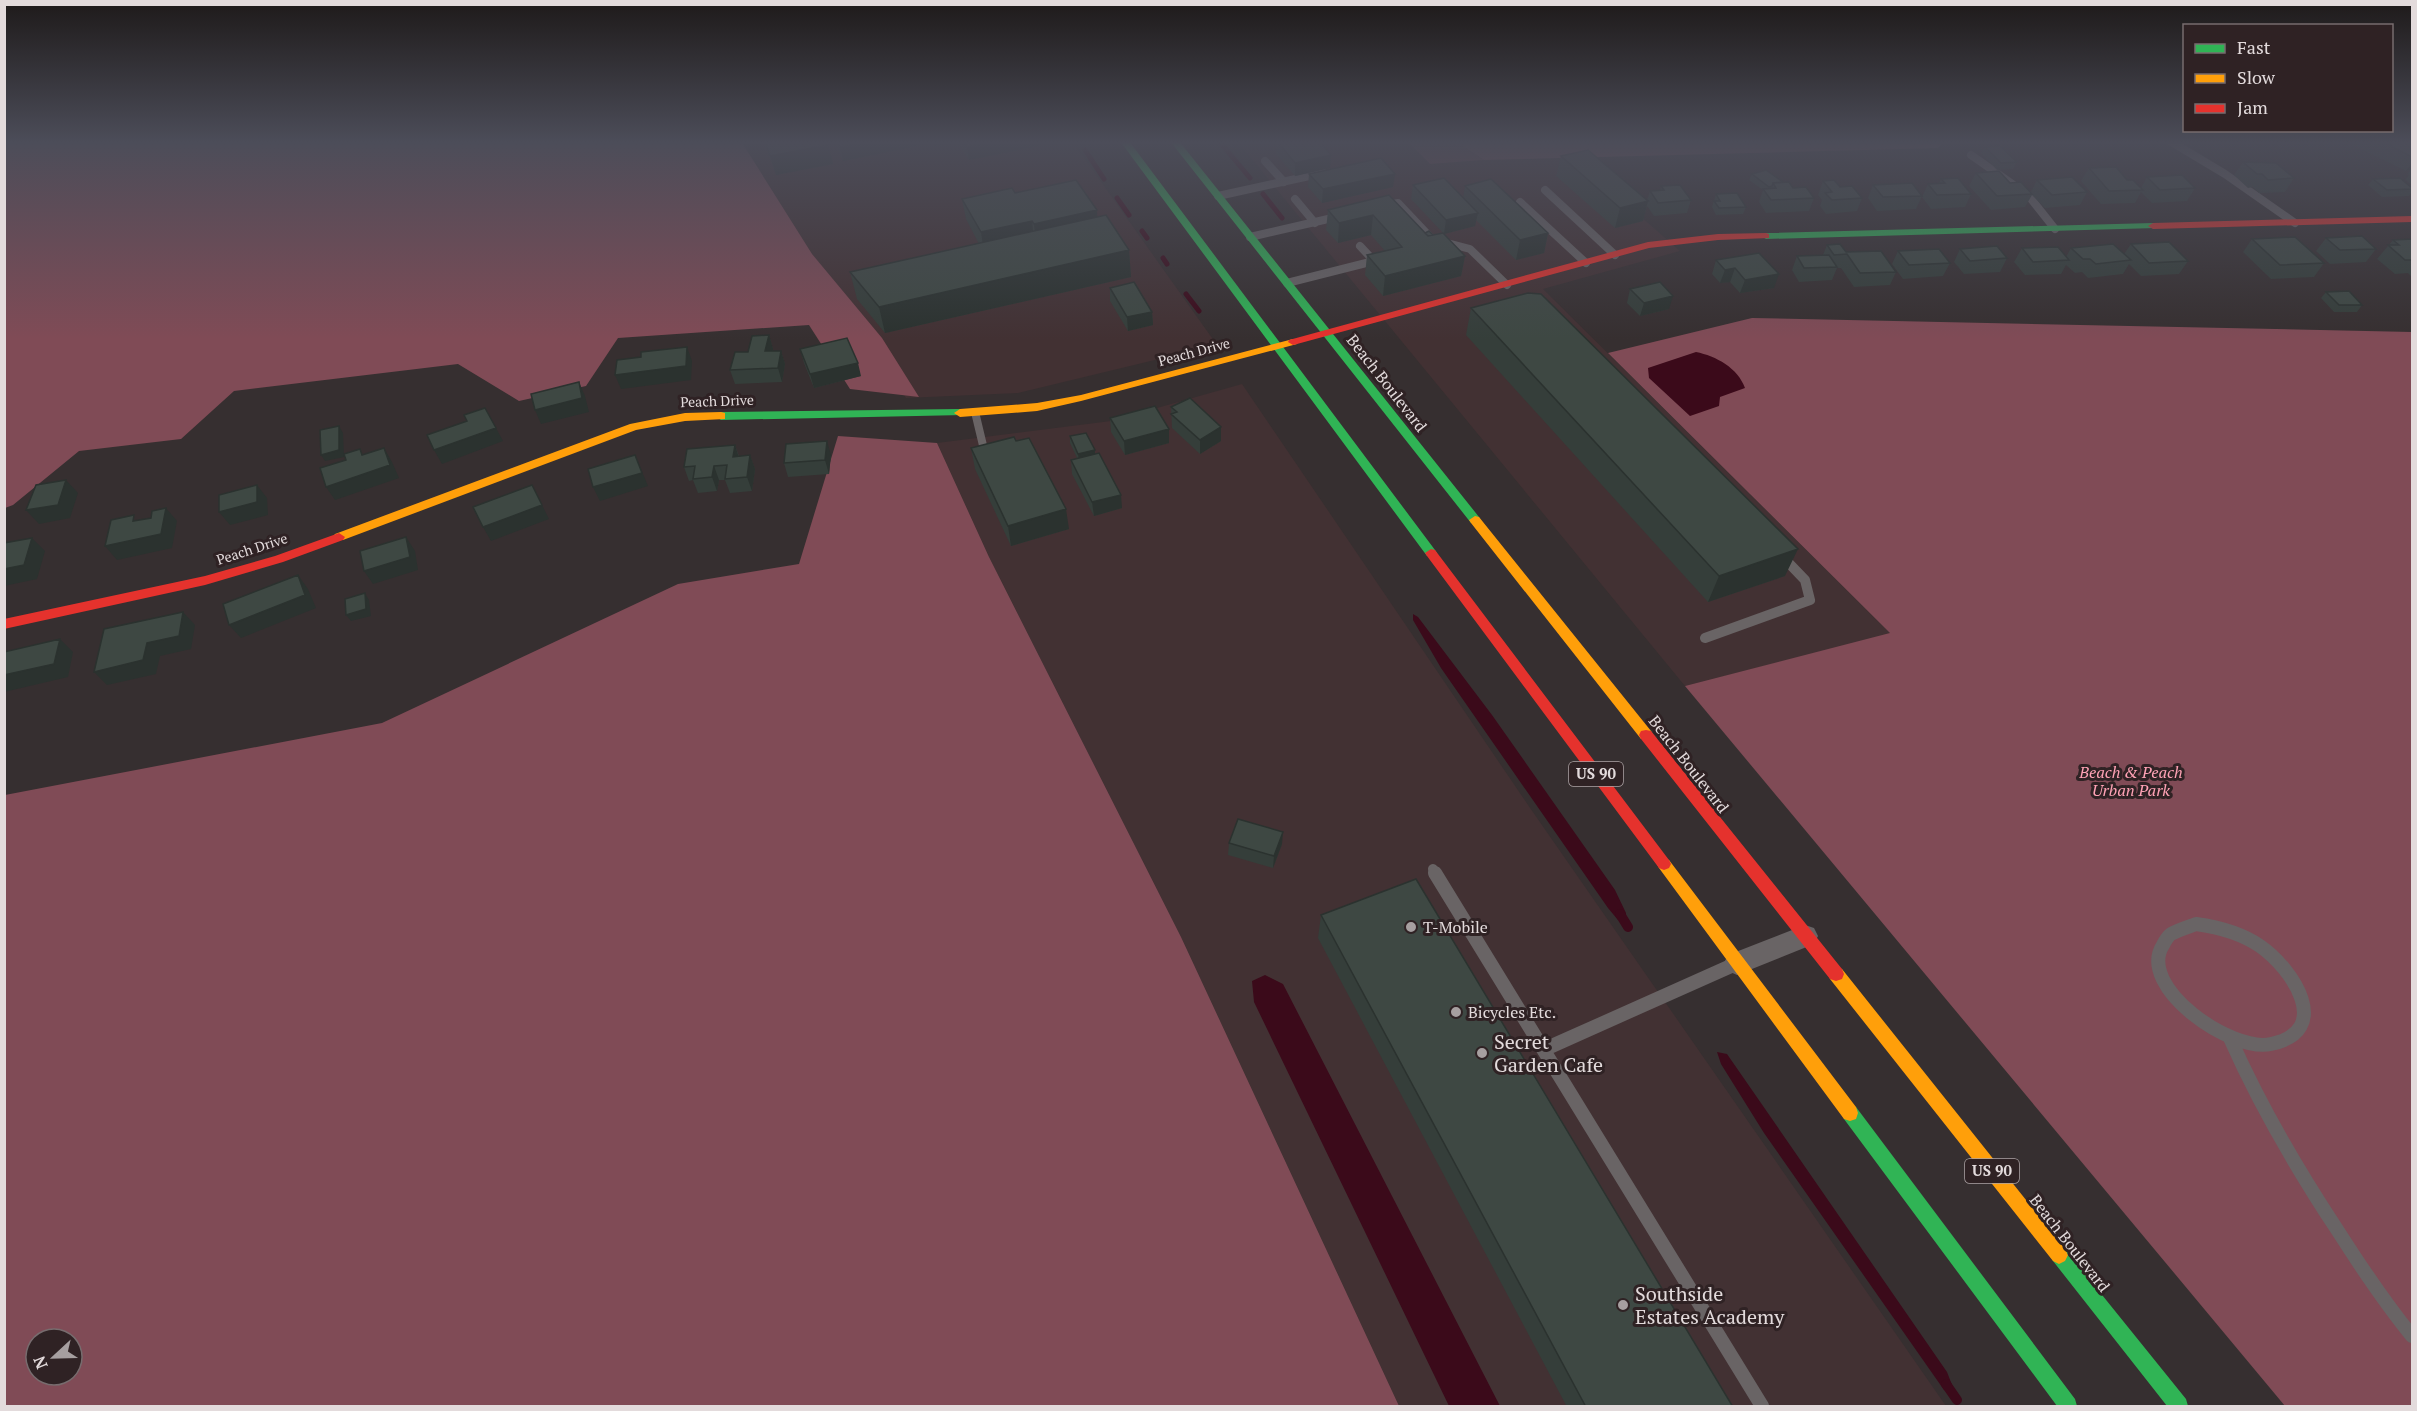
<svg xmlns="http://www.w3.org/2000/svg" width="2417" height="1411" font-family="'PT Serif',serif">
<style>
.built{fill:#423133}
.green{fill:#6b3f48}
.forest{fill:#804b56;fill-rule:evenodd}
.water{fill:#3b0a1a}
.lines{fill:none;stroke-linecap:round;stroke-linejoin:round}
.stream-far1{stroke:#3b0a1a;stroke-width:5}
.stream{stroke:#3b0a1a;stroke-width:10}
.lane-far2{stroke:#696465;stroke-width:8}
.lane-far1{stroke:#696465;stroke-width:10}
.lane{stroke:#696465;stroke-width:14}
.street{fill:#696465;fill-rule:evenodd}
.fast{fill:#30b455;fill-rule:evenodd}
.slow{fill:#ff9f0a;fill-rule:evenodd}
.jam{fill:#e5322d;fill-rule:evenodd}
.wall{fill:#353e3a}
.shaded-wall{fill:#2b322f}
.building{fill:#3e4843;stroke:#2b322f;stroke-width:1.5}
.poi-dot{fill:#a69fa0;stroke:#2f2224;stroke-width:2}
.labels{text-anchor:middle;stroke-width:6;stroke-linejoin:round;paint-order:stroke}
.far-street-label{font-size:14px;fill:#e3dbdc;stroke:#2f2224}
.shield{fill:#2f2224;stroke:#ada4a5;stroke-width:1.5}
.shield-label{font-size:15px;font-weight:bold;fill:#e3dbdc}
.street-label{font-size:16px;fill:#e3dbdc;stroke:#2f2224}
.park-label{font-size:16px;font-style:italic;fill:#ffa2b5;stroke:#2f2224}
.poi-label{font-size:16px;fill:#e3dbdc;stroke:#2f2224;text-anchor:start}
.near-poi-label{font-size:20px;fill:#e3dbdc;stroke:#2f2224;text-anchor:start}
</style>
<rect width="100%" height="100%" fill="#362f30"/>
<path class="built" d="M726,141h346l145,204 -199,48 -112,5 -63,-99z
M1237,141h170l23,23 54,-4 91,-1 105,92 -137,38 348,345 -206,52z
M1242,384l286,421 418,601h-547l-218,-469 -192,-380 -52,-114 174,-22z"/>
<path class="green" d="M1407,141h48l29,19 -54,4z"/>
<path class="forest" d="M5,141h736l71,113 70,84 37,59 -69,-8 -41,-64 -191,13 -32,48 -67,15 -61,-37 -224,27 -53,48 -102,12 -66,54 -8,3z
M1455,141h489l-6,7 -454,12z
M1752,318l660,14v1074h-127l-600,-720 205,-53 -282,-280z
M838,436l99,7 52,114 192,380 218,469h-1394v-611l377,-72 296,-139 121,-20zM36,1339h36v36h-36z"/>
<path class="water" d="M1696,352c20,4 42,16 49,36l-25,9 -1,9 -29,10 -41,-38 -1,-10z
M1413,614l5,3 74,98 123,175 11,23 -1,9 -7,-2 -10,-12 -167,-240 -28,-48z
M1265,975l18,9 217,422h-51l-195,-404 -2,-21z
M1717,1052l10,2 220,318 7,18 -4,3 -6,-3 -180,-257 -43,-69z"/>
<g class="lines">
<path class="stream-far1" d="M1219,141l31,37
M1085,150l19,29
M1263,194l19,24
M1117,198l12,17
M1142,231l5,7
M1163,258l4,6
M1186,294l13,17"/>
<path class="stream" d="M1620,914l8,13
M1946,1384l11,16"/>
<path class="lane-far2" d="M2170,141l55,33 70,49
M1971,155l57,40 27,34
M1265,161l19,21
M1545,190l70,65
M1218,196l105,-23
M1295,199l20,24
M1520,202l66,61
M1385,206l13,-3 34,36 38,10 37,36
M1250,237l91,-21
M1287,283l87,-22 -14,-15
M975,412l11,46"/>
<path class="lane-far1" d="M1705,638l105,-38 -5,-20 -24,-25
M1433,869l3,5"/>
<path class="lane" d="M1435,873l327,533
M2196,924c22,3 45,9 64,22 33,23 74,85 11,98 -39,9 -135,-57 -108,-99 2,-4 4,-8 8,-11 7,-4 17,-7 25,-10z
M2230,1038c30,68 67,131 108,193 23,36 47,72 74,105
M1545,1049l186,-83"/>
<path class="street" d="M1805,925l9,3 4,8 -4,8 -77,31 -9,-4 -4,-8 4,-8z"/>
<path class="fast" d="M1120,141h9l306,409 2,3 -2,3h-8z
M1170,141h9l300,376 2,3 -2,3h-8z
M2153,223l5,3 -2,2 -390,11 -5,-3 5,-3z
M960,409l6,4 -2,2 -243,5 -6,-4 6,-4z
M1850,1105l6,2 219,292 2,7h-20l-213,-287 -2,-6 2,-6z
M2059,1246l6,3 121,150 2,7h-21l-114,-145 -3,-6 3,-6z"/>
<path class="slow" d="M1293,339l5,3 -1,2 -216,57 -44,10 -77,6 -6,-4 6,-4 77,-6 44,-8z
M721,412l4,1v6l-40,2 -49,9 -293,110h-8l-2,-3 2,-3 295,-110 55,-11z
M1475,516l4,1 172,214 2,4 -2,4h-10l-170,-216 -2,-3z
M1664,858l5,2 187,247 2,6 -2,6 -6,2 -6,-2 -185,-251 -2,-4 2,-4z
M1836,967l6,2 223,280 3,6 -3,6 -6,3 -6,-3 -223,-282 -2,-5 2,-5z"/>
<path class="jam" d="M2412,216v6l-259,7 -5,-3 5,-3z
M1766,233l3,1v4l-51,2 -69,8 -352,96 -4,1 -5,-3 1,-2 359,-98 70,-8z
M339,533l6,4 -2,3 -60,22 -78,23 -201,44v-10l201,-43 70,-20z
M1431,549l4,1 234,310 2,4 -2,4 -5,2 -5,-2 -232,-312 -2,-3z
M1646,730l5,1 191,238 2,5 -2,5 -6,2 -6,-2 -189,-240 -2,-4 2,-4z"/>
</g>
<path class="wall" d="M764,141h63l6,23 -57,11z
M836,141h80l1,5 -74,15 -5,-12z
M932,141h106l1,5 -70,14 -9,-15 -1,-4 -24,5z
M1277,141l54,14 -1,13 -35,8 -19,-22z
M2345,141h63l4,3v41l-7,-5 4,-5 -1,-1 2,-4 -4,1z
M1985,147l32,15 -4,7 -16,1 -16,-17z
M1561,156l86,44 3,-9 10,-1 1,-4 30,14 -4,13 -33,3 -7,-10 -4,15 -28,7 -59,-52z
M2243,162l51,16 -9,14 -26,1 -6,-6 -5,1 -14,-13z
M2089,168l38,12 14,8 6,-11 48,11 -8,13 -35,2 -11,-11 -6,11 -34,1 -20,-23z
M1976,173l34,10 21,9 6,-12 50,12 -7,13 -35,3 -13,-13 -7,12 -34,3 -22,-24z
M1309,174l84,13 -71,16 -14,-16z
M1752,174l31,8 31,16 -5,13 -43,2 -7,-11 4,-12 -14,-10z
M1941,179l30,15 -6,13 -34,2 -9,-12 6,-13 11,-1z
M2373,179l39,9v4l-3,4 -27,1 -14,-12z
M1823,181l17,6 22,11 -5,13 -31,3 -6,-8 2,-6 -4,-5z
M1413,185l50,13 2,-12 83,47 -4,20 -28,7 -40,-40 -1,6 -31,8 -33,-35z
M1873,185l49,11 -6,13 -39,2 -9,-13z
M1015,193l82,24 32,33 2,27 -246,56 -28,-34 -7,-27 129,-28 -13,-25 -4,-20z
M1716,194l30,13 -3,7 -27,1 -4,-8z
M1389,195l36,38 8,2 32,21 -4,20 -78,20 -18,-21 2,-20 18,-4 -14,-16 -33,8 -12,-13 2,-20z
M2326,238l50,11 -10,13 -36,2 -14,-13z
M2252,239l72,24 -10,14 -43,2 -28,-27z
M2412,239v38l-4,-4 -13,1 -18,-15 16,-19z
M2131,244l57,17 -9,13 -38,2 -12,-12 -6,10 -35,4 -6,-6 -7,1 -9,-8 -5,9 -36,1 -11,-13 8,-14 44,9 5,-9 53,6z
M1827,245l69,27 -6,13 -36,2 -13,-19h-4l-5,12 -33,2 -7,-12 5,-14 26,-1z
M1960,249l47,9 -7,14 -36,2 -10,-12z
M1898,251l52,12 -7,13 -40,3 -11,-15z
M1759,253l15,35 -34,5 -10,-11 -10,1 -8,-9 4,-14z
M1110,288l42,24 1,13 -25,6 -18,-30z
M1630,289l39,20 -29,7 -13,-13z
M2326,292l36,13 -5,7h-23l-13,-14z
M1471,308l314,268 -77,26 -242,-267z
M769,335l4,14v2h8l4,13 -3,18 -47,2 -5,-14 18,-18z
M800,349l61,27 -47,12 -10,-25z
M1171,407l50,34 -21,13 -28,-26z
M1110,418l59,11v14l-44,12 -14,-23z
M1070,436l25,14v4l27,54 -28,8 -22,-42 -1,-14 6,-2 -7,-15z
M735,445l4,11 11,-1 5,14 -3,22 -22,2 -5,-13h-6l-2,11 -19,2 -5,-13 -4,1 -5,-14z
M971,448l98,81 -58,17 -36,-77z
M831,455l-2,19 -41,3 -4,-14z
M1229,843l53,1 -9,24 -45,-13z
M1321,915l412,492h-166l-249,-469z"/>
<path class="shaded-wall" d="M872,141h44l1,5 -74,15 -3,-14z
M934,141h25l-24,5z
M996,141h42l1,5 -70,14 -2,-13z
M828,145l5,19 -57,11 -6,-19z
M1331,155l-1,13 -35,8v-13z
M2412,163v5l-2,2 -4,1z
M1395,174l-2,13 -71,16 1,-14z
M1648,201l-5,20 -28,7 5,-20z
M1097,210l1,20 -62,14 -2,-20z
M1478,213l-3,13 -31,8 2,-14z
M1373,215l-2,20 -33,8 1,-20z
M1032,221l2,20 -50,11 -3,-20z
M1548,233l-4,20 -28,7 4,-20z
M1129,250l2,27 -246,56 -6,-26z
M1465,256l-4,20 -78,20 2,-20z
M1735,268l-5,14 -10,1 5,-13z
M1779,274l-5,14 -34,5 5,-13z
M1673,296l-4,13 -29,7 4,-13z
M1152,312l1,13 -25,6 -1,-14z
M769,335l4,14 -3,16 -5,-14z
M687,347l5,14 -1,19 -70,9 -6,-14z
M781,351l4,13 -3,18 -4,-14z
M858,363l3,13 -47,12 -4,-14z
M579,382l6,14 4,16 -48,12 -6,-14z
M339,426l4,7 1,24 -19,4 -4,-6z
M1221,427v14l-21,13v-14z
M496,428l7,13 -61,23 -8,-14z
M1169,429v14l-44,12 -1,-14z
M827,441l4,14 -2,19 -4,-14z
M735,445l4,13 -6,-1z
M384,448l8,14 7,16 -64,22 -9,-13z
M1095,450v7l-16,4 -1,-7z
M635,455l13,31 -48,15 -7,-14z
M750,455l5,14 -3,22 -5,-14z
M714,466l5,14 -2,11 -5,-14z
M66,480l12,13 -8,25 -31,6 -13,-14z
M257,485l10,13 1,17 -38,10 -11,-13z
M532,485l17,34 -58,22 -8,-14z
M1121,495l1,13 -28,8 -2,-14z
M166,508l11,13 -5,27 -55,12 -12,-14z
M1066,509l3,20 -58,17 -3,-20z
M406,537l9,14 3,19 -45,14 -9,-13z
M32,538l13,13 -8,28 -33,7v-17z
M1798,549l-13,27 -77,26 11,-26z
M298,575l10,14 8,19 -75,30 -12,-13z
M365,593l4,7 2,16 -20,5 -5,-6z
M183,612l12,13 -4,24 -31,7 -4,18 -49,11 -13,-13 53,-29z
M60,639l13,13 -5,25 -64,15v-17z
M1283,832l-1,12 -9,24 1,-12z"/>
<path class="building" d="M765,141h62l1,4 -58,11z
M837,141h35l-32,6z
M963,141h33l-29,6z
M1277,141h42l12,14 -36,8z
M2381,141h27l4,3v13z
M2000,146l17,16 -16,1 -16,-16z
M1588,150l60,51 -28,7 -59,-52z
M1381,158l14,16 -72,15 -14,-15z
M2243,162l33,1 18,15 -26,2 -6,-6h-5z
M2116,167l11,13h6l10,10 -34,1 -20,-23z
M1766,170l17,12 -10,1 -1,3 -3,1 -17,-13z
M1999,171l11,12 11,-1 11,12 -35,2 -21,-23z
M2182,175l13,13 -35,2 -13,-13z
M2072,177l15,15 -35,3 -15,-15z
M1444,178l34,35 -32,7 -33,-35z
M1958,178l13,16 -34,1 -9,-11 17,-1 -4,-4z
M2400,178l12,10v1l-25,1 -14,-11z
M1491,179l57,54 -28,7 -55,-54z
M1076,180l21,30 -63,14 -2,-3 -51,11 -19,-33 50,-11 3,5z
M1834,180l6,7 12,-1 10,12 -30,2 -7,-7 7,-1 -9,-11z
M1789,182l4,6 13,-1 8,11 -43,2 -8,-11 13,-1 -3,-5z
M1912,183l10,13 -39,1 -10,-12z
M1680,185l11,15 -33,3 -8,-12 14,-1 -3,-4z
M1737,193l9,14 -27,1 -5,-7h6l-4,-7z
M1389,195l39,41 15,-3 22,23 -80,20 -18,-21 35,-8 -29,-32 -34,8 -11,-13z
M1106,215l23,35 -250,57 -29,-35z
M1429,231l4,4 -5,1 -3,-3z
M2362,236l14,13 -36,1 -14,-12z
M2295,237l29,26 -44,2 -28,-26z
M2412,239v21h-7l-17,-15h11l-6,-5z
M2169,242l19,19 -39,2 -18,-19z
M1840,244l6,8 35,-1 15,21 -36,1 -13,-19 -13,1 -7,-10z
M2113,244l18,16 -35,4 -6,-5h-7l-12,-11z
M1997,246l10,12 -37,3 -10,-12z
M2058,247l11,13 -36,2 -11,-14z
M1939,249l11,14 -41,2 -11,-14z
M1759,253l20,21 -34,6 -10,-12 -10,2 -9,-10z
M1829,255l8,12 -33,1 -7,-12z
M1134,282l18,30 -25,5 -17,-29z
M1660,282l13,14 -29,7 -14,-14z
M2349,291l13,14h-23l-13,-13z
M1528,293l13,1 257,255 -79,27 -248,-268z
M769,335l-4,16h16l-3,17 -48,2 5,-18h13l4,-16z
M847,338l11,25 -48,11 -10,-25z
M687,347l-1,19 -71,9 2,-15 24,-3v-5z
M579,382l3,16 -47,12 -4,-16z
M1190,398l31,29 -21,13 -29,-26 6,-2 -6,-5z
M1155,406l14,23 -45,12 -14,-23z
M485,408l11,20 -62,22 -7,-15 40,-14 -3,-6z
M339,426v24l-18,5 -1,-25z
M1086,433l9,17 -17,4 -8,-18z
M1014,437l2,4 13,-3 37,71 -58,17 -37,-78z
M827,441l-2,19 -41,3 2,-19z
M735,445l-2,12 17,-2 -3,22 -22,2 2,-14 -13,1 -2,11 -19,2 2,-13 -11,1 3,-18z
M384,448l6,17 -64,22 -6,-19 26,-8 -2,-6 16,-5 2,6z
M1099,453l22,42 -29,7 -21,-42z
M635,455l7,18 -49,14 -5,-18z
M66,480l-8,25 -32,5 10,-25z
M257,485v17l-38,10v-17z
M532,485l10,20 -59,22 -10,-20z
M166,508l-5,26 -56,12 6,-26 23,-5 -1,6 18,-3 1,-7z
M406,537l4,20 -46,14 -4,-20z
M32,538l-8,27 -20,4v-26z
M298,575l7,20 -76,30 -6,-21z
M365,593l1,16 -20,6 -1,-16z
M183,612l-4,24 -32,7 -4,17 -49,12 10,-43z
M60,639l-6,25 -50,11v-23z
M1238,819l45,13 -9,24 -45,-13z
M1416,879l317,528h-147l-265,-492z"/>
<linearGradient id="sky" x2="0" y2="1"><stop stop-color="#1e1a1a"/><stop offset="0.42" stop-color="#4c4d59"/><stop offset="1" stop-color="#4c4d59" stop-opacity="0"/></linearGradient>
<rect width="2417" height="339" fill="url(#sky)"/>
<g class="poi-dot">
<circle cx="1411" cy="927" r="6"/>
<circle cx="1456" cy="1012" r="6"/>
<circle cx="1482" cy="1053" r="6"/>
<circle cx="1623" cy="1305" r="6"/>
</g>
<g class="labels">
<g class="far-street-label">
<text transform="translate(1194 352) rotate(-15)" y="5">Peach Drive</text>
<text transform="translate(717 401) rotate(-2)" y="5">Peach Drive</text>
<text transform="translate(252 549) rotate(-18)" y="5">Peach Drive</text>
</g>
<g class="shield">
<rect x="1569" y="762" width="54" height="24" rx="4.5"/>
<rect x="1965" y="1159" width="54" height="24" rx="4.5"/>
</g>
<g class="shield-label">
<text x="1596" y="779">US 90</text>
<text x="1992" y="1176">US 90</text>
</g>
<g class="street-label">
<text transform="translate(1387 383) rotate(52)" y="6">Beach Boulevard</text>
<text transform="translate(1689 764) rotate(52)" y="6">Beach Boulevard</text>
<text transform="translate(2070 1243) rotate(52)" y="6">Beach Boulevard</text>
</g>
<g class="park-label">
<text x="2131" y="778">Beach &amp; Peach<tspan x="2131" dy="18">Urban Park</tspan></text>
</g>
<g class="poi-label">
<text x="1423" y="933">T-Mobile</text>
<text x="1468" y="1018">Bicycles Etc.</text>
</g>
<g class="near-poi-label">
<text x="1494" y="1049">Secret<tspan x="1494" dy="23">Garden Cafe</tspan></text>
<text x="1635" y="1301">Southside<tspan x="1635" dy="23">Estates Academy</tspan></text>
</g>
</g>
<rect width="2417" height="1411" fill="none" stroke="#e3dbdc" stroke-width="12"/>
<rect x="2183" y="24" width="210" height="108" fill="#2f2224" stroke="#776c6e" stroke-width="1.5"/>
<rect x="2195" y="44" width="30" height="9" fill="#30b455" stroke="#776c6e" stroke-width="1.5"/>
<text x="2237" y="54" font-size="18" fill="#e3dbdc">Fast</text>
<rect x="2195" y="74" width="30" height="9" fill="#ff9f0a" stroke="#776c6e" stroke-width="1.5"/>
<text x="2237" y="84" font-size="18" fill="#e3dbdc">Slow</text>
<rect x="2195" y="104" width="30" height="9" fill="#e5322d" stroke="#776c6e" stroke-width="1.5"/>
<text x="2237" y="114" font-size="18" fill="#e3dbdc">Jam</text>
<g transform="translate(54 1357) rotate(248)"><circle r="28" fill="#2f2224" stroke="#776c6e" stroke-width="1.5"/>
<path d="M0-4.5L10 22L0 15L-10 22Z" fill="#a69fa0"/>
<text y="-9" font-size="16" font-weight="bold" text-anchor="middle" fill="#e3dbdc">N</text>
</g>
</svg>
